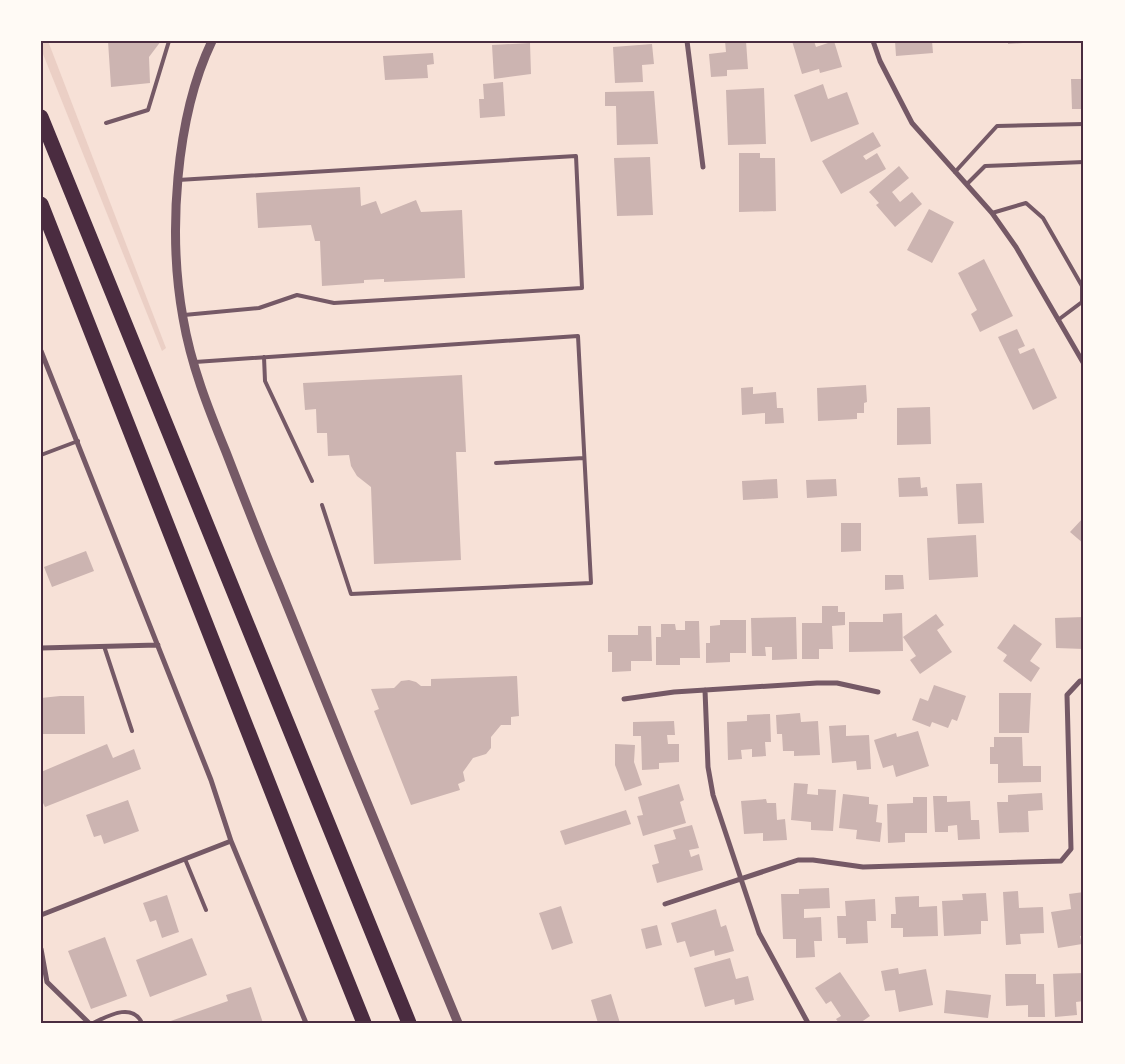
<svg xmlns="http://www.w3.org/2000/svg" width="1125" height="1064" font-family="Roboto,sans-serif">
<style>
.green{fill:#ebcfc5}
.building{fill:#ccb4b1}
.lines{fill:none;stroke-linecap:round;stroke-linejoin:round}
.service{stroke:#755966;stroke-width:4}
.minor{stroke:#755966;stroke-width:5}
.tertiary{stroke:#755966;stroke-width:9}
.motorway{stroke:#4a2c40;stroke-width:15}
.neatline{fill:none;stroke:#4a2c40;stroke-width:2}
</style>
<rect width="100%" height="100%" fill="#f7e1d7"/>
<path class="green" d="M41,41h7l118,307 -4,3 -121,-302z"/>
<path class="building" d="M108,41h53l-12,16 1,26 -39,4z
M725,41h21l2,28 -21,1v6l-16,1 -2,-23 17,-2z
M792,41h22l2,6 18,-6 8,26 -22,6 -1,-4 -17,5z
M895,41h37l1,12 -37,3z
M1008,41h15v2l-15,1z
M530,43l1,31 -37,5 -2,-34z
M652,44l2,20 -12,1 1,17 -28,1 -2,-36z
M433,53l1,11 -7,1 1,13 -43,2 -2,-24z
M1071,79h13v30h-12z
M503,82l2,34 -25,2 -1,-19h5l-1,-15z
M823,84l5,15 19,-7 12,32 -48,18 -17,-47z
M764,88l2,56 -38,1 -2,-55z
M654,91l4,53 -41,1 -1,-39h-11v-14z
M873,132l8,14 -18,10 3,4 11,-7 9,16 -45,25 -19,-33z
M739,153h21v5h15l1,53 -37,1z
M650,157l3,58 -36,1 -3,-58z
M899,166l10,12 -17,14 8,10 12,-10 10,12 -27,23 -19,-22 3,-2 -10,-11z
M360,187l1,19 15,-5 5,13 35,-14 5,12 41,-2 3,68 -81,4v-3l-20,1v3l-42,3 -2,-45h-5l-4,-16 -53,3 -2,-35z
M929,209l25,13 -22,41 -25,-13z
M984,259l29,57 -33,16 -9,-18 6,-4 -19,-37z
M1017,329l8,17 -7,3 2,5 14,-6 23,50 -24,12 -35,-73z
M462,375l4,77h-10l5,108 -87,4 -3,-77 -14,-11 -6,-10 -2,-11 -21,1 -1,-23h-10l-1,-24 -11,1 -2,-27z
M866,385l1,17 -3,1v10h-7v6l-39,2 -1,-33z
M753,387v7l23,-2 1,16h6l1,15 -19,1v-11l-23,2 -1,-27z
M930,407l1,37 -34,1v-37z
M920,477l1,11 6,-1 1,9 -29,1 -1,-19z
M777,479l1,19 -35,2 -1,-19z
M836,479l1,17 -30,2 -1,-18z
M982,483l2,40 -26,1 -2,-40z
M1084,517v27l-14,-12z
M841,523h20v28l-20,1z
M976,535l2,42 -49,3 -2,-42z
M86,551l8,20 -42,16 -8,-20z
M885,575h18l1,14 -19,1z
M822,606h16v6h7v13l-13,1 1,23h-14v10h-17v-36h20z
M902,613l1,38 -54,1v-30h34v-8z
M936,614l8,11 -7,5 15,22 -32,22 -10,-14 6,-4 -13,-19z
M796,617l1,42 -25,1v-13h-7l1,9h-14l-1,-38z
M1084,617v32l-28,-1 -1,-30z
M720,620h26v33h-16v9l-24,1v-20h4v-17l10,-1z
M685,621h14l1,37h-20v7h-24v-28h5v-13h14l1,6h9z
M1014,624l28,20 -12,17 10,7 -9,14 -28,-21 4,-6 -10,-7z
M638,626h13l1,35h-21v10l-19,1v-20h-4v-17h30z
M517,676l2,40 -8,1v8h-10l-10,12v11l-5,6 -13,4 -10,14 2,9 -7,3 2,6 -49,15 -37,-94 5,-2 -8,-20 23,-1 7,-7 8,-1 7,2 5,4h10v-7z
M934,685l32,11 -9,25 -5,-2 -4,9 -16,-6 -2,5 -18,-7 8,-22 8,3z
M999,693h32l-2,40h-30z
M60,696h24l1,38h-44v-36z
M800,713l1,9 17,-1 2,34 -26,1v-5h-11l-1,-17h-5l-1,-19z
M770,714l1,28h-6l1,14 -14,1v-8l-11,1 1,9 -14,1 -1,-38 20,-1v-6z
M674,721l1,14h-8l1,9h11v18l-20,1v6l-17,1 -1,-34h-8v-14z
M846,725v11l23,-1 2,34 -14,1 -1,-9 -24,2 -3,-37z
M918,731l11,35 -33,11 -3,-12 -10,3 -9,-28 22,-7 1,4z
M994,737h28l1,29h18v16l-43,1v-19h-8v-17h4z
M107,744l6,14 21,-9 7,20 -96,38 -4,-8v-27z
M615,744l20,1 -1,17 8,23 -17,6 -10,-26z
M794,783l14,1 -1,10 11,1v-6l18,1 -3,41 -22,-1v-8l-20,-2z
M679,784l5,16 -4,2 6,21 -43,13 -6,-20 6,-1 -5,-18z
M1042,793l1,17 -15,1 1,21 -30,1 -2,-31h11v-7z
M843,794l26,3v7l9,1 -2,17 6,1 -2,19 -24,-3 1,-9 -18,-2z
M933,796h14v6l23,-1 1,19h8l1,19 -22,1 -1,-15 -9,1v6h-13z
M913,797h14v36h-22v9l-17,1 -1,-39 26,-1z
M766,799l1,4h9l1,17 8,-1 2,21 -24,1v-8l-19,1 -3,-33z
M128,800l11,31 -35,13 -3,-9 -7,2 -8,-22z
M626,810l5,14 -66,21 -5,-14z
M692,825l7,23 -10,2 2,7 8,-3 4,16 -46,13 -5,-18 7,-2 -5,-18 22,-6 -3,-9z
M829,888l1,20 -26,1v9l17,-1 1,24h-8l1,16 -19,1v-19h-13l-2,-45h18v-5z
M1018,891l1,17 24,-1 1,26 -24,1 1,10 -15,1 -3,-53z
M1084,892v44h-4l2,8 -24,4 -7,-36 20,-3 -2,-15z
M986,893l2,28h-7v13l-37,2 -2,-35 21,-1 -1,-6z
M167,895l12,37 -17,6 -6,-18 -6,2 -7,-19z
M919,896v11l18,-1 1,30 -35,1v-9h-12v-14h5l-1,-17z
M875,899l1,22h-9l1,22 -22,1v-6h-8l-1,-22h9l-1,-15z
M561,906l12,37 -21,7 -13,-37z
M716,909l5,18 5,-2 8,26 -19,5 -1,-6 -24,7 -5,-16 -8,2 -6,-20z
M657,925l5,20 -16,4 -5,-20z
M105,937l22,59 -36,13 -23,-58z
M192,938l15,37 -57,22 -14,-37z
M730,958l6,21 12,-3 6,24 -19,5 -1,-6 -29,8 -11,-39z
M898,968l1,6 27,-5 7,36 -34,7 -4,-22 -10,1 -4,-20z
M840,972l30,44 -10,7h-21l-3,-4 5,-3 -10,-15 -5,3 -11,-16z
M1084,973v28l-8,1 1,13 -22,2 -2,-43z
M1005,974h31v10h8l1,33h-17v-12l-22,1z
M251,987l12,36h-98l63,-22 -2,-6z
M946,990l45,5 -3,23 -44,-5z
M611,994l9,29h-22l-7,-23z"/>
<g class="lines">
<path class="service" d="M106,123l42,-13 21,-69
M955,172l42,-46 87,-2
M178,180l398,-24 6,132 -248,15 -37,-8 -38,13 -75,7
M967,184l18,-18 99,-4
M992,213l34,-10 17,15 39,68v16l-24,18
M264,357l1,24 47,100
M195,362l383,-26 13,247 -240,11 -29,-89
M41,455l37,-14
M496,463l88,-5
M104,646l28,85
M185,859l21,51
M93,1023c15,-7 39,-21 49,0"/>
<path class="minor" d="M687,41l16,126
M873,41l7,20 32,62 80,90 24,34 68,117
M41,351l170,429 20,61 75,182
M41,648l117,-3
M705,690l3,77 5,28 46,138 49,90
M624,699l50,-7 143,-9h20l41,9
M665,904l133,-44h15l50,7 198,-6 10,-12 -4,-154 13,-14h4
M41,915l190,-74
M41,949l6,33 42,41"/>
<path class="tertiary" d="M212,41c-37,77 -44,194 -29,277 8,47 25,90 43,134 17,44 34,88 52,131 59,147 119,294 180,440"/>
<path class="motorway" d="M41,117l368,906
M41,204l260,662 63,157"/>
</g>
<rect width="1125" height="1064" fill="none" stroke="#fffaf5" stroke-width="85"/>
<rect x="42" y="42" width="1040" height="980" class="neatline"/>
</svg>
